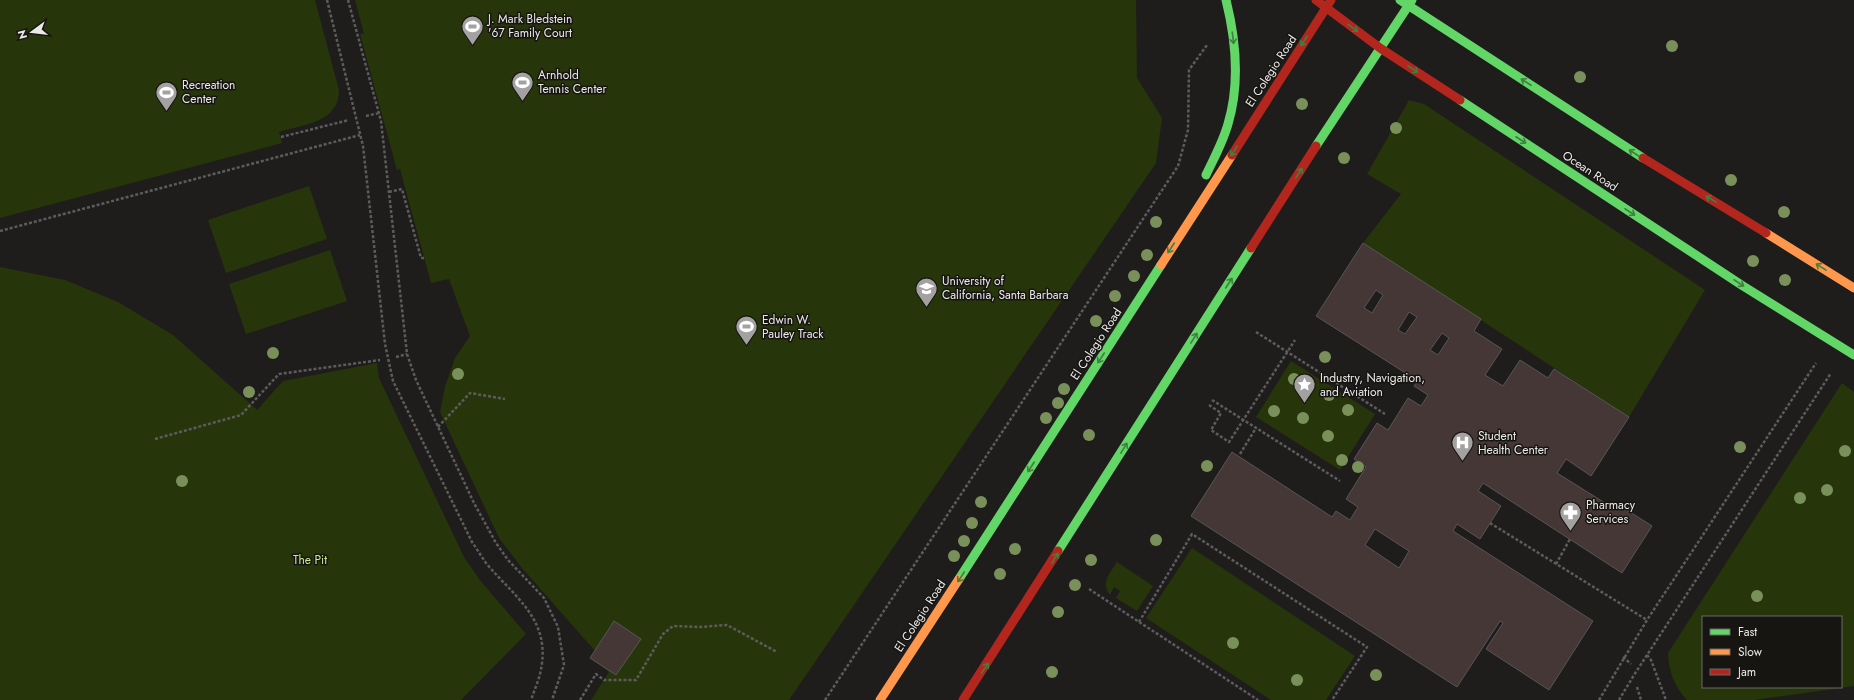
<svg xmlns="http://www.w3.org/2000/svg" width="1854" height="700" font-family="Jost,sans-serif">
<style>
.green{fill:#27350b;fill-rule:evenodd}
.building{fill:#453735;stroke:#575656;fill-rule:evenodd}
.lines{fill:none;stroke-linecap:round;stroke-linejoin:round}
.path{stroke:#5d5c5c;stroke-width:2.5;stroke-dasharray:3 2;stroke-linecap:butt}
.fast{stroke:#63d668;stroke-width:9}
.slow{stroke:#ff974d;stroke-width:9}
.jam{stroke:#b3261e;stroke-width:9}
.tree{fill:#7a905a}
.oneway{stroke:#407f41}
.labels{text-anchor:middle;stroke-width:3;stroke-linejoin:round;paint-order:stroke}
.poi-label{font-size:12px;fill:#ebe9e8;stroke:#161512;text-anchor:start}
.street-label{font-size:12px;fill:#ebe9e8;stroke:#161512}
.park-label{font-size:12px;fill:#c5ee8d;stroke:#161512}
</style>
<rect width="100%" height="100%" fill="#1e1d1c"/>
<path class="green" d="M0,0h315l24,90c0,33 -35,34 -60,42l3,11 -282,75z
M355,0h781l1,78 25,40 -6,45 -367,537h-198l18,-28 -19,-14 5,-7 -73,-83 -23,-30 -59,-126 5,-25 10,-29 15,-22 -21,-57 -18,4 -31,-114 -3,1 -37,-136h4z
M1409,100l15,4 281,186 -76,127 -266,-174 38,-49 -34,-20z
M309,186l18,53 -101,34 -18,-53z
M330,250l17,51 -101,33 -17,-50z
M0,267l65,13 53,22 55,33 84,75 26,-29 94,-18 2,15 85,179 15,22 47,55 -65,66h-461z
M1291,361l84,53 -35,56 -84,-53z
M1842,383l12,9v294l-100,14h-67c-13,-14 -18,-28 -19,-47zM1703,617h138v70h-138z
M1192,548l163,108 -29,44h-55l-125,-82z
M1117,562l36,24 -16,25 -21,-13 4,-7 -6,-4 -4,8c-10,-12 0,-22 7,-33z"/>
<path class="building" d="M1363,243l118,76 -7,12 28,18 -17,26 18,11 17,-26 28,18 6,-9 75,48 -38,59 -25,-17 -9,14 56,35 3,-5 36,23 -30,47 -139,-90 -5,8 23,15 -21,33 -23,-15 -4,7 140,90 -44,69 -63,-41 17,-26 -3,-2 -43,66 -266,-171 41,-64 100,65 4,-6 14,9 8,-13 -12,-8 20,-32 -12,-8 23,-36 11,7 20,-32 13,8 7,-11 -14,-9 4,-5 -102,-65zM1376,290l7,5 -11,18 -8,-5zM1409,312l8,5 -12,17 -7,-4zM1442,333l7,5 -11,17 -8,-5zM1375,529l34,22 -10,17 -34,-23z
M614,621l27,18 -25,36 -26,-17z"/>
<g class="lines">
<path class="path" d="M327,0l36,146 22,198 8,37 79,161c5,7 9,14 14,21 29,35 67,57 54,111 -2,8 -6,17 -9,26
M348,0l33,121 26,233 9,26 58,123 22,40 12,17 36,38 14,29 6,38 -12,35
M366,116l13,-3
M281,137l68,-17
M389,192l13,-3 19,69h3
M0,231l360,-96
M1256,332l129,82
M396,357l11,-3
M1212,400l128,81
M1209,405l12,8 -10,17 18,12 66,-102
M438,427l32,-34 35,6
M155,439l86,-24 38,-41 101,-14
M1240,454l16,-26
M1490,523l157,97
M1556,564l14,-25
M1089,589l169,111
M1139,622l53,-88 175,113 -35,53
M1647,655l4,5 15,40
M1623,657l8,7
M1637,687l4,13
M580,700l16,-26 8,6h32l27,-46 10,-8 27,1 27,-2 50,27
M825,700l353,-534 10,-36 1,-60 18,-25
M1599,700l48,-80 169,-257
M1619,700l15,-25 197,-302"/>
<path class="fast" d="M1400,0l243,158
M1460,100l283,186 111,69
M1316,146l96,-146
M1206,175c8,-17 17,-33 22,-51 12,-40 8,-84 -2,-124
M1058,551l193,-303
M959,579l202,-314"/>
<path class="slow" d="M1766,233l88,55
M1161,265l71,-110
M880,700l79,-121"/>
<path class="jam" d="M1316,0l64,48 80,52
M1232,155l99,-155
M1643,158l123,75
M1251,248l65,-102
M963,700l95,-149"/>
</g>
<g class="tree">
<circle cx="1672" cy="46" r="6"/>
<circle cx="1580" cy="77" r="6"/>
<circle cx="1302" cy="104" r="6"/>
<circle cx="1396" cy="128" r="6"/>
<circle cx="1344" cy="158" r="6"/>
<circle cx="1731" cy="180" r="6"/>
<circle cx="1784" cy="212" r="6"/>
<circle cx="1156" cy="222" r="6"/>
<circle cx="1147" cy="255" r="6"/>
<circle cx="1753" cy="261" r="6"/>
<circle cx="1134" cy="276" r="6"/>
<circle cx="1785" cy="280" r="6"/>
<circle cx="1115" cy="296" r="6"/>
<circle cx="1096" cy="321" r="6"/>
<circle cx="273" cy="353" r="6"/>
<circle cx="1325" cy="357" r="6"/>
<circle cx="458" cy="374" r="6"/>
<circle cx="1294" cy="379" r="6"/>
<circle cx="1064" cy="389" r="6"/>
<circle cx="249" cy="392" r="6"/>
<circle cx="1329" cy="395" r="6"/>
<circle cx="1058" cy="403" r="6"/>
<circle cx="1348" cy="410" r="6"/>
<circle cx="1274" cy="411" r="6"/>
<circle cx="1046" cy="418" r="6"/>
<circle cx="1303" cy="418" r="6"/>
<circle cx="1089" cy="435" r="6"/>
<circle cx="1328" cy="436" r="6"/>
<circle cx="1740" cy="447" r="6"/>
<circle cx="1845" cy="451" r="6"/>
<circle cx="1342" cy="460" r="6"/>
<circle cx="1207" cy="466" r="6"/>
<circle cx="1358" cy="467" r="6"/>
<circle cx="182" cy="481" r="6"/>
<circle cx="1827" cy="490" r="6"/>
<circle cx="1800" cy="498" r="6"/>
<circle cx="981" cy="502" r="6"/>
<circle cx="972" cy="523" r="6"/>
<circle cx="1156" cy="540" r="6"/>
<circle cx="964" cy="541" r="6"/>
<circle cx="1015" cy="549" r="6"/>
<circle cx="954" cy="556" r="6"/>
<circle cx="1091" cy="560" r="6"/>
<circle cx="1000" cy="574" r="6"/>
<circle cx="1075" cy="585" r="6"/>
<circle cx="1757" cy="596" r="6"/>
<circle cx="1058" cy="612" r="6"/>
<circle cx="1233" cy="643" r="6"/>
<circle cx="1052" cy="672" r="6"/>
<circle cx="1376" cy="675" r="6"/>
<circle cx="1297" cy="680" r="6"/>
</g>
<defs><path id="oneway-shaft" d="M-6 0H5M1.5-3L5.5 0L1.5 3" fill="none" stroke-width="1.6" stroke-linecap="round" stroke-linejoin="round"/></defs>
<g class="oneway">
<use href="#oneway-shaft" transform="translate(1353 28) rotate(36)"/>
<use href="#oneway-shaft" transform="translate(1233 38) rotate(83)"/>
<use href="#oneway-shaft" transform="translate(1304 41) rotate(123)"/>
<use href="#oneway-shaft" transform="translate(1413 69) rotate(33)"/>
<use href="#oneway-shaft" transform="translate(1526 82) rotate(-147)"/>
<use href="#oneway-shaft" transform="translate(1521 140) rotate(33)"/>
<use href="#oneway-shaft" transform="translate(1234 151) rotate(123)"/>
<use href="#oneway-shaft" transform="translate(1634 153) rotate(-147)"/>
<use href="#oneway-shaft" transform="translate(1299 173) rotate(-57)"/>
<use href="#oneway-shaft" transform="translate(1711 199) rotate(-150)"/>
<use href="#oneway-shaft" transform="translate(1630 212) rotate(33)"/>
<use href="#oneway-shaft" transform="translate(1171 248) rotate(123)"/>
<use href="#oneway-shaft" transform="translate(1821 267) rotate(-148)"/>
<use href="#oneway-shaft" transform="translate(1229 283) rotate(-57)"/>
<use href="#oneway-shaft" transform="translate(1739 283) rotate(33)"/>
<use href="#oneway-shaft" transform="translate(1194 338) rotate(-58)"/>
<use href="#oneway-shaft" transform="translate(1101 358) rotate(123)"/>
<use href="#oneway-shaft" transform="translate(1124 448) rotate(-58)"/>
<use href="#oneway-shaft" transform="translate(1031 467) rotate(123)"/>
<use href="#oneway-shaft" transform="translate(1055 558) rotate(-58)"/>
<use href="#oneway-shaft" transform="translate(961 577) rotate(123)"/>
<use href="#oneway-shaft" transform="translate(985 668) rotate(-56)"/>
</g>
<defs>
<symbol id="stadium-pin" viewBox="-11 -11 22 30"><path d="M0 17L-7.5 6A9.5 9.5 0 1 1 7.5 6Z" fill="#a3a2a1" stroke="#161512"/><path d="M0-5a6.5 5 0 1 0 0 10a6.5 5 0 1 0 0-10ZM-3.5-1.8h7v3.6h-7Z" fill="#fff"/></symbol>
<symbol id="university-pin" viewBox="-11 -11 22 30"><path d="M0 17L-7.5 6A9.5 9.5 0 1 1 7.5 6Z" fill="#a3a2a1" stroke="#161512"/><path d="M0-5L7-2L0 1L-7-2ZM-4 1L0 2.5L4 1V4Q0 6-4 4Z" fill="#fff"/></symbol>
<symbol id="sight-pin" viewBox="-11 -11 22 30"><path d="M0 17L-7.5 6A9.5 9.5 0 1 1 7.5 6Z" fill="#a3a2a1" stroke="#161512"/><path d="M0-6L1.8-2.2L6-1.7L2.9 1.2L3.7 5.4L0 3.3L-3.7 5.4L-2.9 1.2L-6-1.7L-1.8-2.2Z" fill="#fff"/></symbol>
<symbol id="hospital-pin" viewBox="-11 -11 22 30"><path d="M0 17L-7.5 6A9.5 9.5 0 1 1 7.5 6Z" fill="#a3a2a1" stroke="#161512"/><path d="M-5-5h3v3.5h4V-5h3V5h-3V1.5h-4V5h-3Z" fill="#fff"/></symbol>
<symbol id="pharmacy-pin" viewBox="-11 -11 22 30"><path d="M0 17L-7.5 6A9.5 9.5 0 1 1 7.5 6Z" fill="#a3a2a1" stroke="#161512"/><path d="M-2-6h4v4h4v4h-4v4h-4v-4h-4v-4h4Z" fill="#fff"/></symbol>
</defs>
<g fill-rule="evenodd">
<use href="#stadium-pin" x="460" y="14" width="25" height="34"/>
<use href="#stadium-pin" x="510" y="70" width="25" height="34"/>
<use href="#stadium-pin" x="154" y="80" width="25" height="34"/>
<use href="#university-pin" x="914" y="276" width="25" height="34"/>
<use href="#stadium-pin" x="734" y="314" width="25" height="34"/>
<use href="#sight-pin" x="1292" y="372" width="25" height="34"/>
<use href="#hospital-pin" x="1450" y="430" width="25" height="34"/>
<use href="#pharmacy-pin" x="1558" y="500" width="25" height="34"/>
</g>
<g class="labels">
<g class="poi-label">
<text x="488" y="23">J. Mark Bledstein<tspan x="488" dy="14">'67 Family Court</tspan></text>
<text x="538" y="79">Arnhold<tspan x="538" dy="14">Tennis Center</tspan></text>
<text x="182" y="89">Recreation<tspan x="182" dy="14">Center</tspan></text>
<text x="942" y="285">University of<tspan x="942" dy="14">California, Santa Barbara</tspan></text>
<text x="762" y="324">Edwin W.<tspan x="762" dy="14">Pauley Track</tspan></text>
<text x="1320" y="382">Industry, Navigation,<tspan x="1320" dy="14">and Aviation</tspan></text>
<text x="1478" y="440">Student<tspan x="1478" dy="14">Health Center</tspan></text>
<text x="1586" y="509">Pharmacy<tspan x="1586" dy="14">Services</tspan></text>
</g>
<g class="street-label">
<text transform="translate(1271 71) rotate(-57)" y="4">El Colegio Road</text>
<text transform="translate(1590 171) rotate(33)" y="4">Ocean Road</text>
<text transform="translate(1096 344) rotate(-57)" y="4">El Colegio Road</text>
<text transform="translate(920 616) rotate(-57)" y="4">El Colegio Road</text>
</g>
<g class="park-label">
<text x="310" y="564">The Pit</text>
</g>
</g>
<rect x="1702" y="616" width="140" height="72" fill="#161512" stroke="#6b6a68"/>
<rect x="1710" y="629" width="20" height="6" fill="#63d668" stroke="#6b6a68"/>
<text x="1738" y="636" font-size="12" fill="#ebe9e8">Fast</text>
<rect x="1710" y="649" width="20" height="6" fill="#ff974d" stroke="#6b6a68"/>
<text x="1738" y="656" font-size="12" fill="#ebe9e8">Slow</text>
<rect x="1710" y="669" width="20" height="6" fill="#b3261e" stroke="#6b6a68"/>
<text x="1738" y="676" font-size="12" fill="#ebe9e8">Jam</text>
<g transform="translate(32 32) rotate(255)" stroke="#161512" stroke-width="3" paint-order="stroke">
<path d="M0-3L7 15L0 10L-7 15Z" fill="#ebe9e8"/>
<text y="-6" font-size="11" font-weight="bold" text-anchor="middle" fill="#ebe9e8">N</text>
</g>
</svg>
